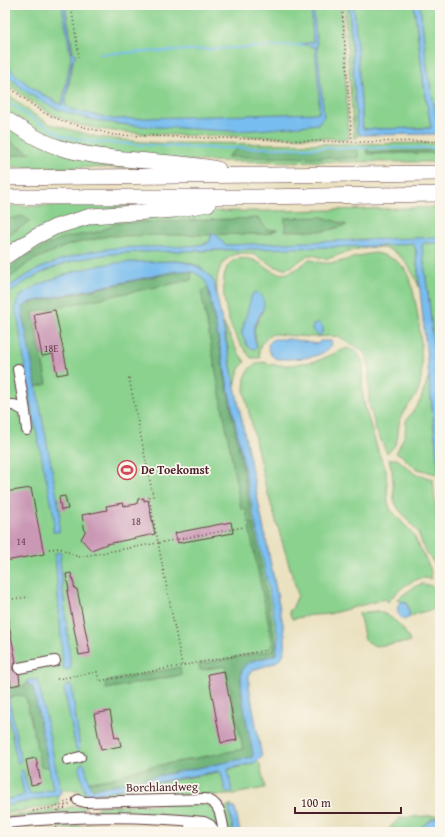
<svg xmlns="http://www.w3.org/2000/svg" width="445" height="837" font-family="'Gentium Book Plus',serif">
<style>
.green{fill:#8ad28e;stroke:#6a785c;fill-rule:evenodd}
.forest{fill:#6fb479;stroke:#5c6a52}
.water{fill:#78bdef;stroke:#616e8d}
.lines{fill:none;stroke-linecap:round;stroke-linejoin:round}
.stream{stroke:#78bdef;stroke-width:2}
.building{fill:#ca98b5}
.minor-casing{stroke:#623c41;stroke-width:12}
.highway-casing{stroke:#623c41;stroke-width:16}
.path{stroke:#623c41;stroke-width:1.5;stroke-dasharray:1 3;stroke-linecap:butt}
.minor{stroke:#fff;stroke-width:10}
.highway{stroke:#fff;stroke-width:15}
.labels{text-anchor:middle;stroke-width:3.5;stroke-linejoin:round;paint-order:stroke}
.number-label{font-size:10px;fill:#6a3d4e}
.poi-label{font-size:12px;font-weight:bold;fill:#4a1f2b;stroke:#fbf7ec;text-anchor:start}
.street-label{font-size:12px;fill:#4a1f2b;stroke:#fbf7ec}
</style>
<rect width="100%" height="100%" fill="#fbf7ec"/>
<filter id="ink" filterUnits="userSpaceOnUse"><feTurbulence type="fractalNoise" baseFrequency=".025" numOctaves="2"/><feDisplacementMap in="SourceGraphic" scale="8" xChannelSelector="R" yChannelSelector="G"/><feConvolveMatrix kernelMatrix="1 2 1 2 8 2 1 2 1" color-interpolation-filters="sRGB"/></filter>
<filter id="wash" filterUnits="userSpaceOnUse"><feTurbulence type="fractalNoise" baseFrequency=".012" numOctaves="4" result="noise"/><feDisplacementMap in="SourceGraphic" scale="16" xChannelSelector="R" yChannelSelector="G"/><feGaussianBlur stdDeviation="0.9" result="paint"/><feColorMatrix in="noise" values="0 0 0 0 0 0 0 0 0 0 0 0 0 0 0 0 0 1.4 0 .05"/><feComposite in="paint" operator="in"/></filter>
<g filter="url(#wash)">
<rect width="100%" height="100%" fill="#eae1c0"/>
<path class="green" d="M5,5h58l8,53 -9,47c-13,-7 -52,-28 -57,-42 -2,-6 0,-48 0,-58z
M65,5h276l8,134c-58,-3 -117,-2 -175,-4 -32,-2 -66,-2 -97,-11 -28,-8 -50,-24 -72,-43v-15l18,19 46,24 -4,-4 9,-48z
M344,5h5l8,126 3,4 -6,4z
M353,5h61l10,81 7,42 -68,1z
M420,5h20v129l-12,-60z
M5,92l28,22 17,10 48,13 34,4 26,2 177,1 105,-1v19l-242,-1 -117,-8 -76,-40z
M5,122l22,16 152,30 -174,-1z
M166,205l-36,3 -125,43v-45z
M440,207v176l-4,-6 -6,-67 -9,-72h-7l6,51c-16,-39 -31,-49 -74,-37 -6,2 -11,5 -17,6 -7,2 -14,-4 -21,-3 -7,4 -13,11 -21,13 -11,2 -21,-7 -30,-12 -15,-7 -33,-1 -38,15 -3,7 -2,17 -2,24 -5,-23 -18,-33 -42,-34 -49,2 -98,2 -141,28 -6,3 -14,6 -16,12l164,-35c14,1 21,4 30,16l69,352c0,38 -15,20 -37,35l-2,9 13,76 -4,6 -167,31 5,4 7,-1 128,-23 33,-9 3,2 5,24 -36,7 -140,3 -7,-2 -4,-6h-20l-53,10v-494l3,-1 -3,-5v-35c61,-60 188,-53 269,-54 55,-1 111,-2 166,-4zM212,234h4l7,10 -1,6 -22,1 1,-6 9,-4z
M375,253c11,2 21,6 29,15 14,19 21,95 16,118 -3,13 -17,22 -20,34 -4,15 1,23 -13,33l-11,-23 -7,-26v-40l-6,-13 -25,-15 -28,1 -37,-3 -6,3 -6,7 -2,7 1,7h-9c-6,-8 -13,-16 -17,-25 -8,-15 -21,-69 4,-74 31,-6 33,36 71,0 27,11 38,-3 66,-6zM263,310l-9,19 3,18 -15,-16 6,-18z
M223,322l13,27 9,13 -6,7 -4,17z
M347,348l10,4 6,10 -1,30 3,15 14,47 7,15 2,34 3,7 22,24 17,34 2,11c-17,-5 -34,11 -44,23l-3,-3 -56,15 -27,2v1l-10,2 -3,-8 3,-2 6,-14 -33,-111 -21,-94 1,-12 4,-9 5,-4 8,-3 13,3h15l27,-4z
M429,376l10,99 -24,-7 -14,-13 -5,-2 9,-18 1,-14 14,-20z
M389,459h8l18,15 18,5 7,76 -4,11 -12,-17 -6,-17 -21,-25 -3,-7 -2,-29z
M422,584c19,2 19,10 13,25l-17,4 -8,4 -3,-14 -11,-3 18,-13z
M377,611c14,4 28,16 33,31l-35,4 -10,-6 -6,-27z
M58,795l1,10 -54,8v-7z
M203,803l11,5 6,22 -2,-2 -126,-15 7,-7z
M231,804l1,4 -3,1 4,23h-4l-5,-24z
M71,807l15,-1v1l-6,6 -21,1v-4z
M58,809v5l-53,5v-2z
M440,815v2l-8,2 -16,12 -24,-2 -2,3h-5l15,-14z
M84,825l-5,5 -22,-2v-2l59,-1 -1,2z"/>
<path class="forest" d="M5,132l8,12 18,9 -26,4z
M239,147l118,1 2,10 -132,-1z
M366,149l6,3 68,-2v3l-72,1z
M23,216l7,5 -25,17v-17l3,-2z
M323,217l24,8 -22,6h-40v-13z
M258,218l9,11 10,1 -12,4 -156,2 -40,9 -38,16 -26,21v-9l17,-15 40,-20 36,-6 19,-9z
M185,270l7,1 -1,9 -158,32 14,72 -12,3 -13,-76 3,-7z
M208,287l69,362 -1,5c-9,5 -24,5 -32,12 -9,10 6,73 9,89l-1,2 -159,32 -3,-2 -1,-5 21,-3 30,-10 103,-20 -18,-83 -25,4 -1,-6 75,-14 -25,-123 2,-1 -1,-4h-2l-2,-13h-5l-40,-218z
M180,667l1,8 -75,14 -1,-7z
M28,684l5,3 16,80h-8l-15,-69 -5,-3 -12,3 -1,-6 3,-3z"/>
<path class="water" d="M62,5h3l7,47 4,2 -4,9 -7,42 4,4 44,10 206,-6v-22l-4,-44 -15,-3 13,-2 -2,-37h2l11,111 -6,8c-27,3 -54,6 -82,7 -19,0 -38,-2 -57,-3 -64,-3 -128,-5 -174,-56v-9c15,18 36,32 57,42l9,-47z
M349,5h4l2,11 8,113 68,-1 -7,-42 -10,-81h6l8,69 12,60 -80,1 -3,-4z
M212,233l4,1 9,11 215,-8v6h-16l-2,3 8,64 6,66 4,1v8l-2,5 2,23v73l-24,-235 -3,-8 -28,3c-66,1 -131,3 -197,5 -37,1 -75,0 -111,9 -27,7 -51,19 -72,37v-7c29,-23 65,-36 101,-41 33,-4 67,0 100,-5l4,-3z
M175,261c15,1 32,7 39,21l70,347c5,32 -4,33 -32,41l-3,4v12l13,71 -5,5 -29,7 4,23 -6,1 -5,-20 -2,-2 -130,24 -4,-2 -6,-24 3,-7 3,3 5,22 3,2 159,-32 1,-3c-3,-15 -18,-78 -9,-88 7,-7 22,-7 32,-12l2,-17 -70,-350c-6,-16 -20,-18 -36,-15l-142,30 -7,5 -1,4 38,201 -1,20h-6l1,-16 -24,-114 -12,-82c-3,-7 -4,-13 0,-20 10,-16 65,-32 84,-35 23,-4 49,-3 73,-4z
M257,292c16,14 0,22 -3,36 -1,7 1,13 3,19l-3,2 -6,-2 -6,-12v-4l10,-37z
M318,322l5,5v4l-3,5 -8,-6 1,-5z
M273,339h17l27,5 3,-3h11l1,3c-8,16 -40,15 -55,15 -7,-3 -8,-7 -9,-14z
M61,552l-1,9 11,107 -5,2 -3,-2 -8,-115z
M402,601l5,2 3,14 -6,3c-5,-4 -8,-8 -6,-15z
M5,676l3,4v13l13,68 -2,2 -2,-1 -12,-65z
M38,679l23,114 -3,2 -53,11v-6l17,-4 2,-2 -5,-22 1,-2 3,1 7,24 23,-6 -20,-102 -5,-3 -2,-3z
M67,685h3l2,2 8,62 -2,2 -2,-2 -12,-60z
M229,808h6l5,24h-7z
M440,817v9l-12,6h-38l2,-3 24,2 16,-12z"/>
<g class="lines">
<path class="stream" d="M99,54l204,-9
M5,99l17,13 41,24 31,6 103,6h243"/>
</g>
<g id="blocks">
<path class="building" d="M55,310l13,63 -11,2 -4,-21 -11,2 -8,-42z
M31,488l13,66 -39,7v-69z
M65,496l3,13 -7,1 -2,-13z
M144,498v3l4,-1 7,34 -48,10 -16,6 -10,-11 4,-7 -3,-17 25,-5 -1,-4 17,-3 1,3 13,-2 1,-5z
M231,522l2,11 -55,10 -3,-10z
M71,573l4,16h2l13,64 -11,2 -12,-64 2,-1 -3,-16z
M5,619h3l8,43 -3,4v4l6,4 1,10 -9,2 -6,-32z
M224,671l13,69 -16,3 -13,-69z
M110,711l5,27 4,-1 2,9 -20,4 -7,-36z
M36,758l5,25 -10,2 -5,-25z"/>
</g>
</g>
<g filter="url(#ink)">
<use href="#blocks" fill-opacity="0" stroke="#623c41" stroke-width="1"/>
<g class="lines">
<defs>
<path id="minor" d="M5,405h9l11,6 -7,-42
M25,411l2,19
M19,668l36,-7
M68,760l12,-3
M78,800l7,2 120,-3c16,4 16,18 19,33
M5,823c67,-7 132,-8 199,-1l6,3 5,7
M190,826l12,2 4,4"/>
<path id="highway" d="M5,118c17,12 36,24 56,30 51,15 105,11 157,21
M5,178l435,-5
M5,197h252l183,-3
M5,257l30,-20 20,-10 36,-11 84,-6 33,-6"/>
</defs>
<use href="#minor" class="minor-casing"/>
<use href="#highway" class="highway-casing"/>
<path class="path" d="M71,5l8,52
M342,5l10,137
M5,84l37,28 23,10 49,13 238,7 88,-1
M129,378l24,118 -4,1 9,46 86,-16
M49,549l11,-1 18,9 80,-14 24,122
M13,599l16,-2
M57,679l40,-7 2,9 168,-31
M33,811l39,-7
M58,811v-2l8,-1 -2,-5 6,-3
M54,832l2,-6"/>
<use href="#minor" class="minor"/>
<use href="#highway" class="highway"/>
</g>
</g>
<defs>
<symbol id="stadium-ring" viewBox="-11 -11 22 22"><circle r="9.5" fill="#fbf7ec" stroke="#d1495b" stroke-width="1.5"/><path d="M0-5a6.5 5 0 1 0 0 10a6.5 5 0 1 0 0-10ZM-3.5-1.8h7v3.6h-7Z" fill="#d1495b"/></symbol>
</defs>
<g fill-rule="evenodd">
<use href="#stadium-ring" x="116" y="459" width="22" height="22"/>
</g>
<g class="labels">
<g class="number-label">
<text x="51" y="352">18E</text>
<text x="136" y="525">18</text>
<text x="21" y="545">14</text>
</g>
<g class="poi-label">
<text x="141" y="474">De Toekomst</text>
</g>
<g class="street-label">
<text transform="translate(162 787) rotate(-1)" y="4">Borchlandweg</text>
</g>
</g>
<rect width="445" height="837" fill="none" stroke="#fbf7ec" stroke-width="20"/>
<path d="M295 807v6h106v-6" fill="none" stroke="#4a1f2b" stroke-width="2"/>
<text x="301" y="807" font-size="12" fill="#4a1f2b" stroke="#fbf7ec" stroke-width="3" paint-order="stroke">100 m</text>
</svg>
